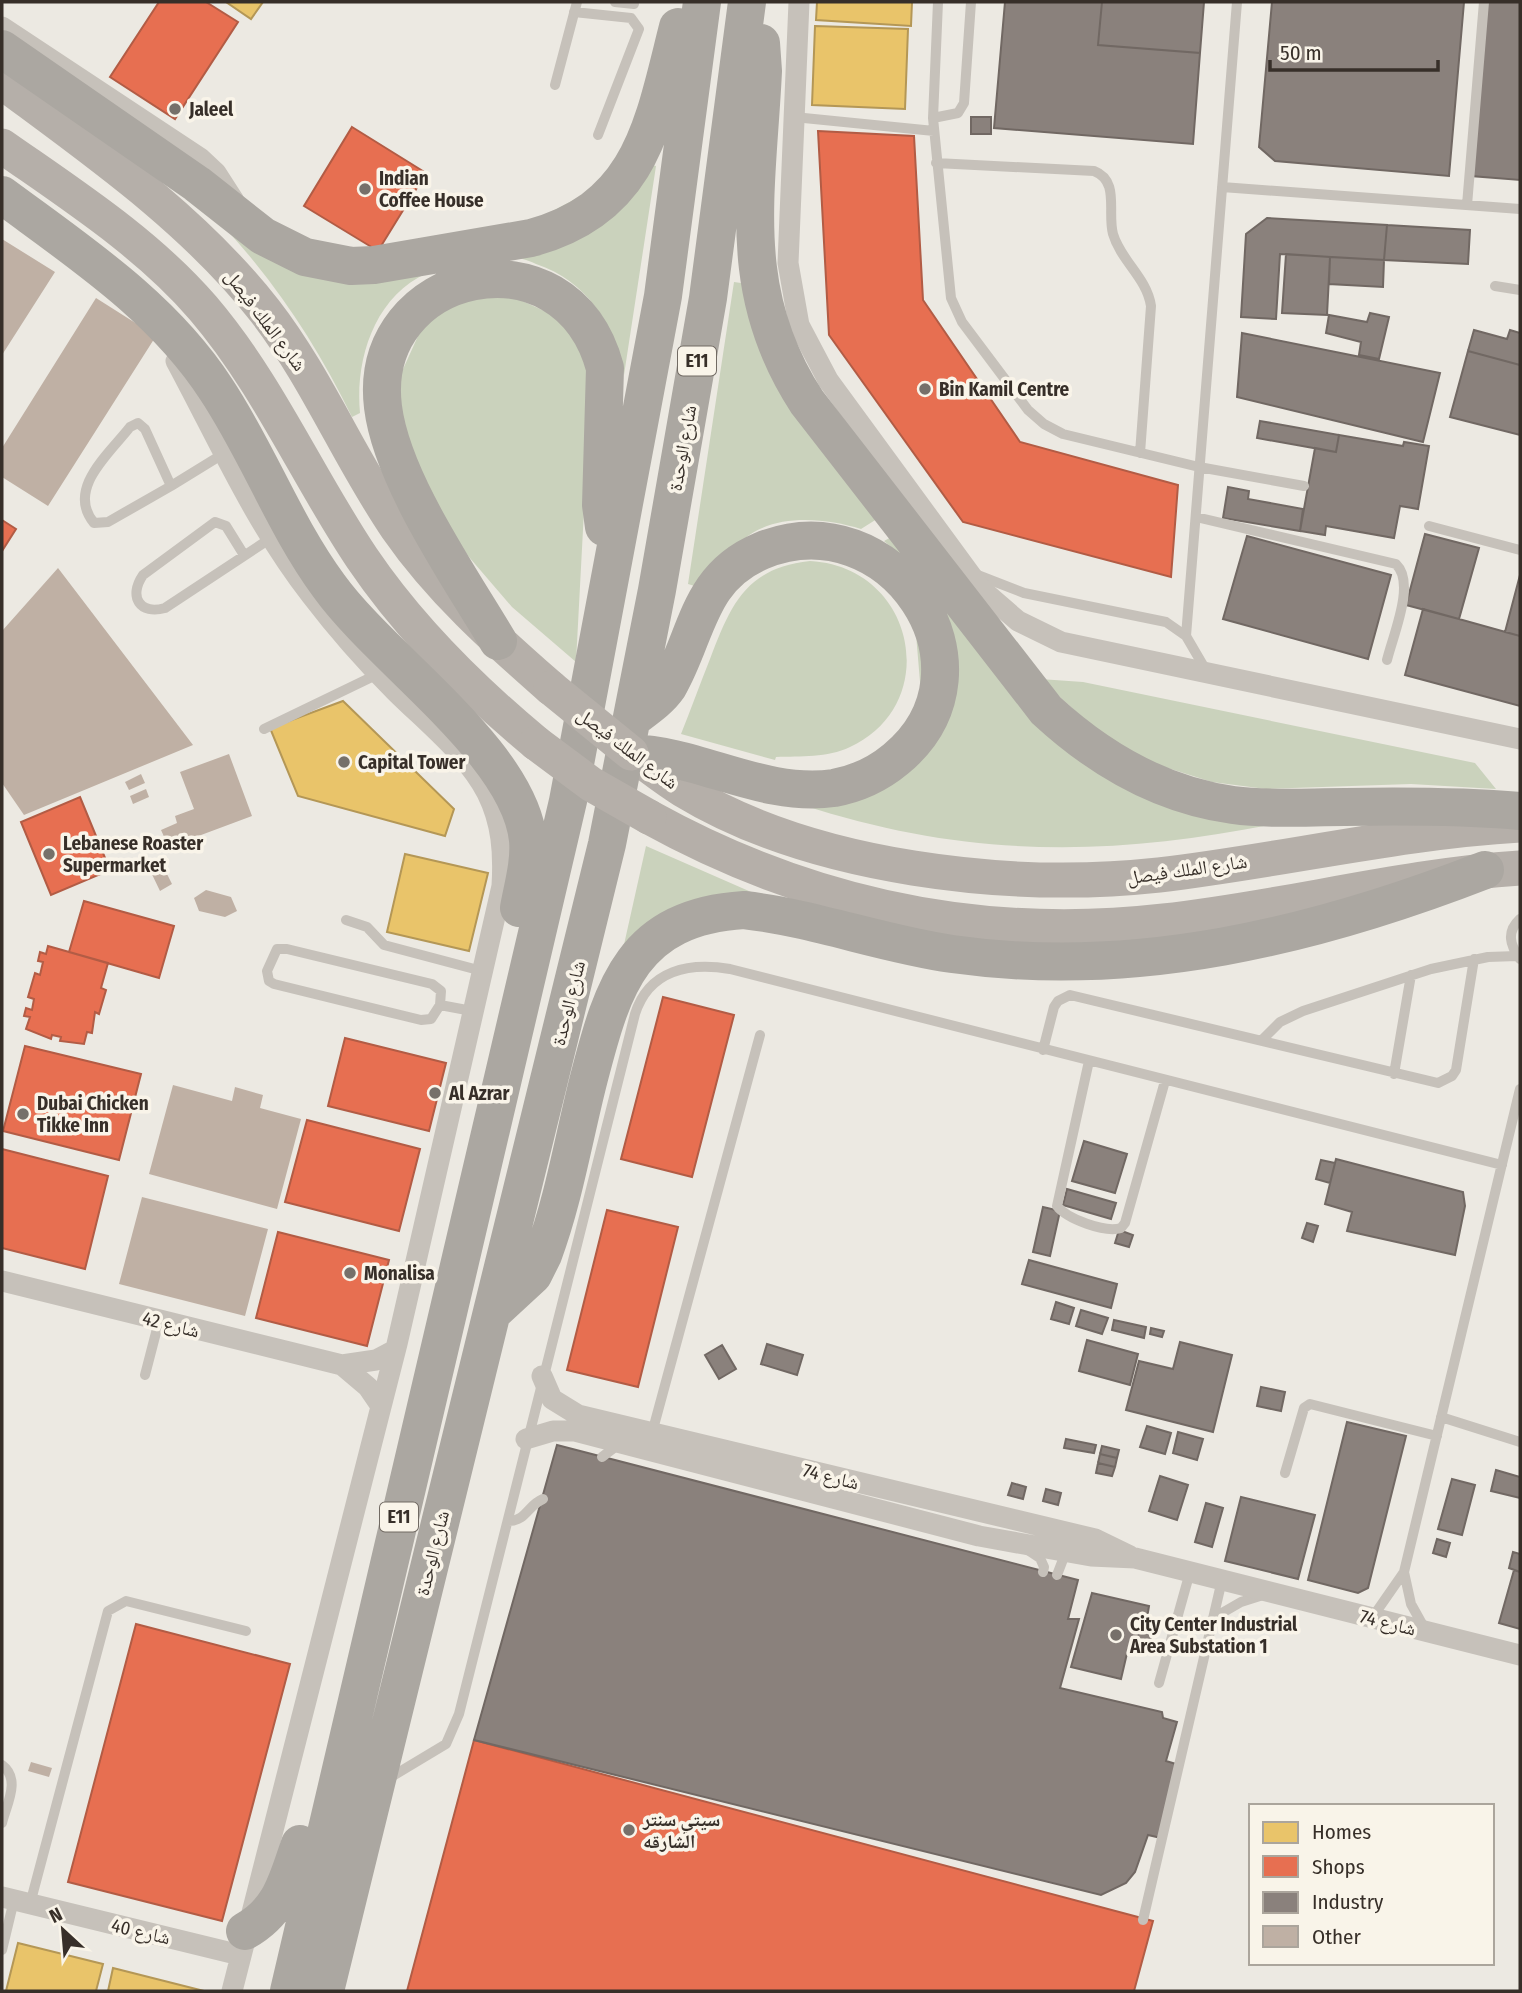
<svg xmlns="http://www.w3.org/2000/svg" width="1522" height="1993" font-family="'Fira Sans Condensed','Noto Naskh Arabic',sans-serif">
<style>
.green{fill:#cad2bc}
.homes{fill:#e9c46a;stroke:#b49756;stroke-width:2}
.shops{fill:#e76f51;stroke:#b25c45;stroke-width:2}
.industry{fill:#8a817c;stroke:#716863;stroke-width:2}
.building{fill:#bfb0a4}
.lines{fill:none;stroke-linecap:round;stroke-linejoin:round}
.lane{stroke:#c6c1ba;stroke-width:10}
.street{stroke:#c6c1ba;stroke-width:21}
.primary{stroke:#b5afa9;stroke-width:35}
.highway{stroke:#aba7a1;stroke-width:38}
.primary-bridge{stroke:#b5afa9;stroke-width:35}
.poi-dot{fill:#76706a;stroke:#f9f4e9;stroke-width:2.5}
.labels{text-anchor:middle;stroke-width:7;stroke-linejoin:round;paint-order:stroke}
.shield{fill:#f9f4e9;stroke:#716a63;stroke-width:2}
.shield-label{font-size:18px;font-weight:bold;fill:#372f29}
.poi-label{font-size:19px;font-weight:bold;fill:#372f29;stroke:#f9f4e9;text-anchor:start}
.street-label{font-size:19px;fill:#372f29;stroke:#f9f4e9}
</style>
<rect width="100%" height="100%" fill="#ece9e2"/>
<path class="green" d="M644,163l12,3 -32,209c-9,-50 -37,-94 -88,-111 -9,-4 -21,-8 -31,-7 -12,1 -24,5 -36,7 -13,3 -30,3 -42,9 -53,24 -72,87 -67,140l-8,4c-34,-70 -74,-131 -126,-188l38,16 208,8z
M734,282l14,2 132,233 -19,12c-36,-11 -86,-16 -117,10 -16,14 -31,33 -46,48l-10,-3z
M500,291l60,27 27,44 3,35 -14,265 -64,-55 -43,-50 -19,-27 -46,-84 -10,-57 34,-75z
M895,535l172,207 246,74c-181,40 -332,47 -510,-11l122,-64 -15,-178 -26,-22z
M810,561c106,6 133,143 40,186 -23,11 -49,9 -74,10l-1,3 -94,-26c10,-25 19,-50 29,-75 21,-55 36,-91 100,-98z
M1040,679l43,3 392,81 21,26 -85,-5 -145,5 -54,-7 -57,-18 -53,-29z
M646,846l112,49 -139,72z"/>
<path class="homes" d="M226,2h37l-12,17z
M817,2h95l-1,24 -95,-6z
M815,26l93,3 -3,80 -93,-4z
M343,701l111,108 -9,27 -147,-40 -28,-68z
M405,854l83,19 -19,78 -82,-19z
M18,1943l85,21 -7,27h-90z
M113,1968l91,23h-96z"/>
<path class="shops" d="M159,2h47l32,20 -63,97 -65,-42z
M352,127l74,46 -48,78 -74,-45z
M818,131l96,5 9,164 97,142 158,43 -7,92 -208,-55 -134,-187z
M2,520l14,9 -14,22z
M80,797l30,73 -59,25 -30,-73z
M84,901l90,25 -15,52 -90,-26z
M48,946l60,17 -7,25 5,2 -7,24 -4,-2 -3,21 -5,-1 -3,12 -24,-3 1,-4 -9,-2 -1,4 -25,-10 4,-12 -6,-1 2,-8 6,2 2,-11 -6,-2 7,-24 5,2 3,-13 -5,-1 2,-9 6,2z
M663,997l71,18 -42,162 -71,-18z
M345,1038l101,25 -17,68 -101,-25z
M25,1046l116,28 -22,86 -116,-29z
M307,1120l113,29 -21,82 -114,-29z
M2,1149l106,27 -23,93 -83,-21z
M607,1210l71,17 -40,160 -71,-17z
M278,1232l111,28 -22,86 -111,-28z
M136,1624l154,40 -68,257 -154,-39z
M474,1740l679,181 -19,70h-727z"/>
<path class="industry" d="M1005,2h97l-4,43 102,8 -7,91 -199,-16z
M1102,2h102l-4,51 -102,-8z
M1272,2h192l-15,174 -174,-15 -16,-14z
M1486,2h34v178l-49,-4z
M971,117h20v17h-20z
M1267,218l120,7 -3,35 -104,-6 -4,65 -35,-2 5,-83z
M1387,225l83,5 -2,34 -84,-4z
M1286,254l44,3 -3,58 -45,-2z
M1330,257l54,3 -1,27 -54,-3z
M1370,313l19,4 -10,42 -20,-4 2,-13 -35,-9 3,-18 38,7z
M1474,330l33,9 3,-9 10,3v32l-52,-14z
M1242,333l198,40 -17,69 -186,-45z
M1468,351l52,14v70l-70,-18z
M1260,421l79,14 -3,17 -79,-14z
M1339,435l64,11 1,-4 25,4 -11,63 -18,-3 -6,32 -68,-12 -1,9 -25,-4 15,-83 21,4z
M1228,487l21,4 -1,8 55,10 -3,22 -77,-13z
M1425,534l54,14 -20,71 -53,-14z
M1247,536l144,39 -23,84 -145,-40z
M1520,575v61l-15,-4z
M1423,609l97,27v70l-115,-31z
M1084,1141l43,13 -12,39 -43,-12z
M1336,1159l127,33 2,14 -10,49 -108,-24 5,-19 -27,-8z
M1321,1160l14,3 -5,20 -14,-4z
M1067,1189l49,14 -5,16 -48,-14z
M1043,1207l17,4 -10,45 -17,-4z
M1307,1223l11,3 -5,16 -11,-4z
M1119,1230l14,5 -4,12 -14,-4z
M1029,1260l88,24 -6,24 -89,-24z
M1056,1302l18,6 -5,16 -18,-5z
M1081,1310l27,8 -6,16 -26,-8z
M1114,1320l32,7 -2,11 -32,-8z
M1151,1328l13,3 -2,6 -12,-3z
M1087,1340l51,14 -8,31 -51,-14z
M1180,1342l52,13 -19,77 -87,-22 13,-49 34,8z
M767,1344l36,11 -6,20 -36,-11z
M722,1345l14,24 -17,10 -14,-24z
M1261,1387l24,5 -4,19 -24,-5z
M1347,1422l59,14 -38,152 -10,5 -50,-13z
M1147,1426l24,7 -6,21 -25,-7z
M1178,1432l25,7 -6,21 -24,-7z
M1066,1439l30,6 -2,8 -30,-5z
M557,1445l521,135 -10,39h11l-19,69 102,24 1,6 14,4 -11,39 10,3 -15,74 -13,-3 -13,37 -9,11 -25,12 -627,-155z
M1102,1446l17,4 -2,8 -17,-4z
M1100,1454l17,4 -2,9 -17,-4z
M1098,1463l17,4 -3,9 -16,-3z
M1496,1470l24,7v21l-29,-7z
M1160,1476l28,9 -11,35 -28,-9z
M1452,1479l23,6 -13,50 -24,-6z
M1012,1483l14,4 -3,12 -15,-4z
M1046,1489l15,4 -3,12 -15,-4z
M1241,1497l74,18 -17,64 -73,-18z
M1206,1503l17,5 -11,39 -17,-5z
M1437,1539l13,4 -4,14 -13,-4z
M1513,1552l7,2v18l-11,-4z
M1514,1570l6,2v57l-21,-6z
M1092,1593l57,13 -2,12 9,1 -9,34 -19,-4 -7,30 -50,-12z"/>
<path class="building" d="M2,239l53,33 -53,83z
M96,298l60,38 -108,170 -46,-29v-29z
M58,568l135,177 -169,70 -22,-32v-152z
M229,754l23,62 -67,25 2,4 -16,7 -10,-22 16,-7 -2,-7 19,-7 -14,-37z
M141,774l4,9 -16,7 -4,-8z
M146,789l3,8 -16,7 -3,-8z
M159,858l13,26 -12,7 -13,-27z
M206,890l25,7 6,14 -12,6 -26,-6 -5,-13z
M173,1085l59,16 3,-14 28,8 -3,13 41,11 -24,90 -128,-35z
M142,1197l126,32 -23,87 -126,-32z
M31,1762l21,6 -3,9 -21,-6z"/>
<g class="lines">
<path class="lane" d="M615,2l19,2
M938,2l-5,116 18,180 11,24 66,88 16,14 19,10 136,33 105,19
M574,12l57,6 8,11 -41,106
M555,85l22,-83
M794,117l140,14
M933,118l25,-5 6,-10 7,-101
M936,163l158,8c26,10 13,41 19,63 8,27 34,44 38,72l-11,147
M1222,187l298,22
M1467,205l17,-203
M1495,286l25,4
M138,423l7,6 26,57 -63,36 -14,1c-28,-34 15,-69 36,-96z
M171,486l52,-32
M1196,517l200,47c20,19 -3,71 -9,96
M1429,526l91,24
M244,555l-18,-29 -11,-4 -72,53c-15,22 -3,40 22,33l106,-70
M975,574l49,19 142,29 20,14 21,36
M1186,636l51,-634
M264,729l114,-55
M346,920l21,7 17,18 98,26
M277,949h10l145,35 9,7 -1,14 -9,14 -10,1 -147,-36 -5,-3 -2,-10z
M1520,959c-10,-14 -14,-27 0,-40
M440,1005l32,6
M1262,1040l18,-18 23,-11 128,-42 57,-12 29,-1
M1043,1050l11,-43 4,-6 12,-6 368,88 14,-7 4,-6 18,-111
M1089,1061l-32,145c10,13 48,27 64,22l4,-5 40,-142
M1394,1074l17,-99
M145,1375l14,-54
M1441,1417l79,25
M652,1433l108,-398
M602,1457l17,-13
M1285,1473l19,-65 6,-4 127,32
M509,1521c17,0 19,-16 34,-22
M1028,1550l12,8 4,9 -1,5
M1404,1572l7,32 15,27
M1057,1575l10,-26
M1215,1617l26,-15 22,-7
M1372,1618l32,-46 116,-483
M1159,1683l31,-111
M2,1765c19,14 5,38 0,58
M386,1780l60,-36 13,-30 176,-700c14,-44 54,-52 95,-45l772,196
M30,1904l78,-293 18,-10 120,30
M1143,1920l79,-340
M2,1950l12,-50"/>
<path class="street" d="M799,2l-11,261 11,62 29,55 153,209 37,32 43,21 459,97
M2,27l198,131 16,15 18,28
M176,361c43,80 79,162 135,234 26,34 54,66 84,96 31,31 72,63 92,102 15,30 17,60 15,93l-105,458 -165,647
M2,1281l340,84 34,-5 19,-10
M342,1365l26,22 13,19
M542,1376l10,23 26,16 517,124 35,17
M526,1439l27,-8h22l404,105 112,20 44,2 385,97
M2,1897l238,58"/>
<path class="primary" d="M2,82c93,69 191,137 263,229 52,67 84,147 132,217 43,62 98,111 154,160
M2,146c70,49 145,97 201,162 65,76 104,168 159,250 48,71 109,131 174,185
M631,753c17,12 34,26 52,37 130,79 327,101 476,85 121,-14 239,-43 361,-50
M649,817c161,89 331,125 515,104 119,-13 236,-45 356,-53"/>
<path class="highway" d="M761,43l2,28c-6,124 -28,221 44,331l239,308c53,49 115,85 187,95 37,5 75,2 112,2 59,-1 116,-1 175,4
M2,49l195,135 66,52 42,21 46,9 23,-1 157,-27c111,-30 122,-113 147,-211
M2,195c77,57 161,112 214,194 42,63 68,136 113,197 53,74 190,166 199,254 2,22 -5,46 -9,68
M498,641c-38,-64 -106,-161 -115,-234 -17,-138 183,-184 222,-39l-4,137 3,22
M631,753c69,2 131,45 203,35 22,-4 44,-14 62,-29 110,-91 -5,-262 -135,-208 -64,27 -63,84 -93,136 -9,13 -23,22 -36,32
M492,1313l41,-38 10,-20c21,-56 31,-119 46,-177 24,-93 44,-161 155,-168 70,8 138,34 208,44 183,26 363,-18 533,-84
M245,1931c37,-21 42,-51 55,-87
M289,1991l279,-1190 95,-505 39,-294
M325,1991l282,-1147 50,-254 51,-292 39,-296"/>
<path class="primary-bridge" d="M551,688l80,65
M536,743l55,41 58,33"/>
</g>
<g class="poi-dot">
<circle cx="175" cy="109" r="7"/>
<circle cx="365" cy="189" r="7"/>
<circle cx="925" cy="389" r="7"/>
<circle cx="344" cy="762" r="7"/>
<circle cx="49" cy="854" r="7"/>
<circle cx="435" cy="1093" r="7"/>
<circle cx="23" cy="1114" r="7"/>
<circle cx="350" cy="1273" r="7"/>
<circle cx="1116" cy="1635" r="7"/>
<circle cx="629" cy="1830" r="7"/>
</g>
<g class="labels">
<g class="shield">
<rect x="678" y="346.5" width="38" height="29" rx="5"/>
<rect x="380" y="1502.5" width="38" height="29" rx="5"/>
</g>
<g class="shield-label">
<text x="697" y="367">E11</text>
<text x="399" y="1523">E11</text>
</g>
<g class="poi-label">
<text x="189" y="116">Jaleel</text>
<text x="379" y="185">Indian<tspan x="379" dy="22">Coffee House</tspan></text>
<text x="939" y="396">Bin Kamil Centre</text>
<text x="358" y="769">Capital Tower</text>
<text x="63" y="850">Lebanese Roaster<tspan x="63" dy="22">Supermarket</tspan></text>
<text x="449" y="1100">Al Azrar</text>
<text x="37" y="1110">Dubai Chicken<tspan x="37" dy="22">Tikke Inn</tspan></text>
<text x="364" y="1280">Monalisa</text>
<text x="1130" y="1631">City Center Industrial<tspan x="1130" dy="22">Area Substation 1</tspan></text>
<text x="643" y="1826">سيتي سنتر<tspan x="643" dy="22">الشارقه</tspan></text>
</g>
<g class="street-label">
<text transform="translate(266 320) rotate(53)" y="7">شارع الملك فيصل</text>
<text transform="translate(682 448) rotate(-80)" y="7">شارع الوحدة</text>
<text transform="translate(628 748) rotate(37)" y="7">شارع الملك فيصل</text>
<text transform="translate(1187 869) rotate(-8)" y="7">شارع الملك فيصل</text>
<text transform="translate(568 1003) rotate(-76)" y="7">شارع الوحدة</text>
<text transform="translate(171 1324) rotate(14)" y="7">شارع 42</text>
<text transform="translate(831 1476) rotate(14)" y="7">شارع 74</text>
<text transform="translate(432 1553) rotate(-76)" y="7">شارع الوحدة</text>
<text transform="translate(1388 1622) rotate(14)" y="7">شارع 74</text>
<text transform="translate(141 1931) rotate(13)" y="7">شارع 40</text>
</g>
</g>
<rect width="1522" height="1993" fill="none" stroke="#372f29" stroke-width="7"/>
<rect x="1249" y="1804" width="245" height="161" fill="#f9f4e9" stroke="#aba59c" stroke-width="2"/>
<rect x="1263" y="1822" width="35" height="21" fill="#e9c46a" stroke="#aba59c" stroke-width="2"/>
<text x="1312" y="1839" font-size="21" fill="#372f29">Homes</text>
<rect x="1263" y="1856" width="35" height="21" fill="#e76f51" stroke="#aba59c" stroke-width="2"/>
<text x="1312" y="1874" font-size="21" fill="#372f29">Shops</text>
<rect x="1263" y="1892" width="35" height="21" fill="#8a817c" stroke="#aba59c" stroke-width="2"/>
<text x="1312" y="1909" font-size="21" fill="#372f29">Industry</text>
<rect x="1263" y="1926" width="35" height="21" fill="#bfb0a4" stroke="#aba59c" stroke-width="2"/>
<text x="1312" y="1944" font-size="21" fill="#372f29">Other</text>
<g transform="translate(63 1930) rotate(334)" stroke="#f9f4e9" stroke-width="5" paint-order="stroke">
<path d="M0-5L12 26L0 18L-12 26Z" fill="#372f29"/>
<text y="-10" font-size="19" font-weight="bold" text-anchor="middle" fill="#372f29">N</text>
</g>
<path d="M1270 60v10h168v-10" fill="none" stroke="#372f29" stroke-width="3.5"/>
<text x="1280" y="60" font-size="21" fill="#372f29" stroke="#f9f4e9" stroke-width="5" paint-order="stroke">50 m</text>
</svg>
